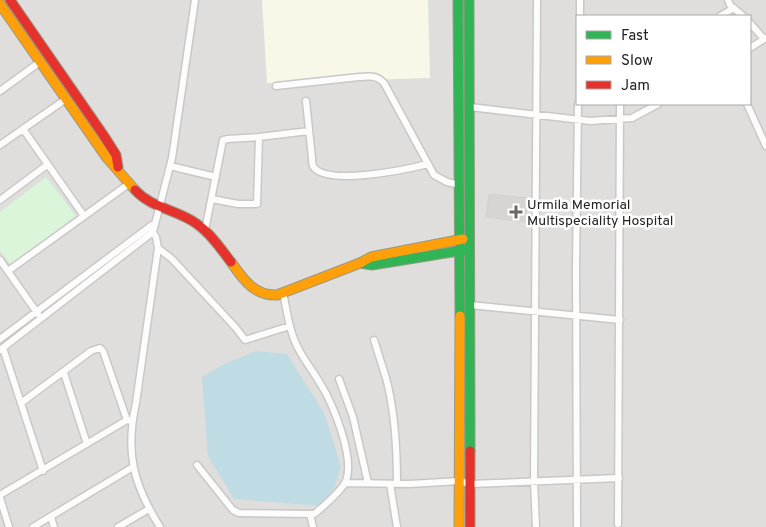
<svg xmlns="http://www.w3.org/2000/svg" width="766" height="527" font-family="Overpass,sans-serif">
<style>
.residential{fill:#dfdedc;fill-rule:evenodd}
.education{fill:#f8f7e8}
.park{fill:#daf5da}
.water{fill:#bfdbe3}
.building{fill:#d7d4d2;stroke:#d3d0cc}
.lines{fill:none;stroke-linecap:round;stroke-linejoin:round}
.street-casing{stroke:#c9c8c7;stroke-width:9}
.fast-casing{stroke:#999a82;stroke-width:11}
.slow-casing{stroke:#999a82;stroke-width:11}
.jam-casing{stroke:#999a82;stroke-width:11}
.street{stroke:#fdfcfc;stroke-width:6}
.fast{stroke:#30b455;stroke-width:9}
.slow{stroke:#ff9f0a;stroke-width:9}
.jam{stroke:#e5322d;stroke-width:9}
.poi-dot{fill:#6a6968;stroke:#fff;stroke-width:2}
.labels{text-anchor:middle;stroke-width:5;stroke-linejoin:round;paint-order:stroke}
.poi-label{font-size:14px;fill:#222;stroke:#fff;text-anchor:start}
</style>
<rect width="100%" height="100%" fill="#f0eeeb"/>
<path class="residential" d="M0,0h766v527h-766zM577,16h173v88h-173z"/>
<path class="education" d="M262,0h166l2,78 -163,5z"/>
<path class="park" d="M46,177l30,39 -64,50 -12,-15v-39z"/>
<path class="water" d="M256,351l31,3 37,59 17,53 -9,29 -12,11 -86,-7 -26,-43 -6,-79 22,-13z"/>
<path class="building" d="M489,194l39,4 -3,24 -39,-5z"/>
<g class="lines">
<defs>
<path id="street" d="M728,0l2,5 13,11
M580,16v-16
M720,16l14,-8
M750,23l14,16
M750,48l16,-10
M276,86l83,-9c10,-1 18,-2 25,6l50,92 13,7 13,3
M0,91l40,-29
M306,101l6,57c0,3 0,6 1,8 12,21 95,3 115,-2
M747,104l19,42
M470,107l120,14 42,-3 26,-14
M23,129l61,87
M0,145l66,-46
M170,166l46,11
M212,199l26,5h19l2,-67
M0,200l47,-35
M149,227l7,10 2,11 -22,155c-11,49 -3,81 24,124
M205,230l18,-90 5,-1 31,-2 50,-6
M158,248l14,11 64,69 9,12 45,-14
M0,260l38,54
M8,271l122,-88
M470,305l150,15
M0,339l152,-114
M374,340c4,13 8,25 12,38 9,33 11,71 11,106
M3,348l40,123
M0,350l153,-118 19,-74 23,-158
M64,373l23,71
M339,379l14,38 15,66
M21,403l70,-52 9,-3 3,3 24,69
M197,465l36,45 6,3 75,1c8,-6 28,-24 32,-33 9,-24 -13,-77 -26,-98 -7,-12 -16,-23 -22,-35 -9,-17 -11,-37 -15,-56
M346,483l64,1 49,-3 11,3 149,-6
M390,484l7,43
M0,495l127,-75 4,1
M0,498l9,29
M310,514l3,13
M51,517l3,10
M618,524l2,-420
M33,527l100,-60
M118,527l31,-18
M536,527l-2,-46 3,-481
M577,527l-1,-259 2,-164"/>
<path id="fast" d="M458,0l2,316
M469,0l1,451
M360,263l12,2 92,-15"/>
<path id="slow" d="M0,4l107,154 28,32
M231,262c12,17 23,34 46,33l83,-32 11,-6 92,-18
M459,527l1,-211"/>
<path id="jam" d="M10,0l94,136 12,19 2,12
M135,190c15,16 33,18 52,28 19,9 31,27 44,44
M470,451v76"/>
</defs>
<use href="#street" class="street-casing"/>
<use href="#fast" class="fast-casing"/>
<use href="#slow" class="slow-casing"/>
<use href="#jam" class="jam-casing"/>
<use href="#street" class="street"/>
<use href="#fast" class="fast"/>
<use href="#slow" class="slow"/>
<use href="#jam" class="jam"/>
</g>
<path class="poi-dot" d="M513.5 204.5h5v5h5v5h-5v5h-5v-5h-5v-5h5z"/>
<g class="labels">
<g class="poi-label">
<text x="527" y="209">Urmila Memorial<tspan x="527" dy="16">Multispeciality Hospital</tspan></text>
</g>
</g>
<rect x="576" y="15" width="175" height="90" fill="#ffffff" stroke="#a7a7a7"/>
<rect x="586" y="31" width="25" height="8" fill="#30b455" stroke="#a7a7a7"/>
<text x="621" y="40" font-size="15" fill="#222222">Fast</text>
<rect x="586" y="56" width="25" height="8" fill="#ff9f0a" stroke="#a7a7a7"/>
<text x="621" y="65" font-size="15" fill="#222222">Slow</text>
<rect x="586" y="81" width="25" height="8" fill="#e5322d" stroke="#a7a7a7"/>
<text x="621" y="90" font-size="15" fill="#222222">Jam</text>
</svg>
